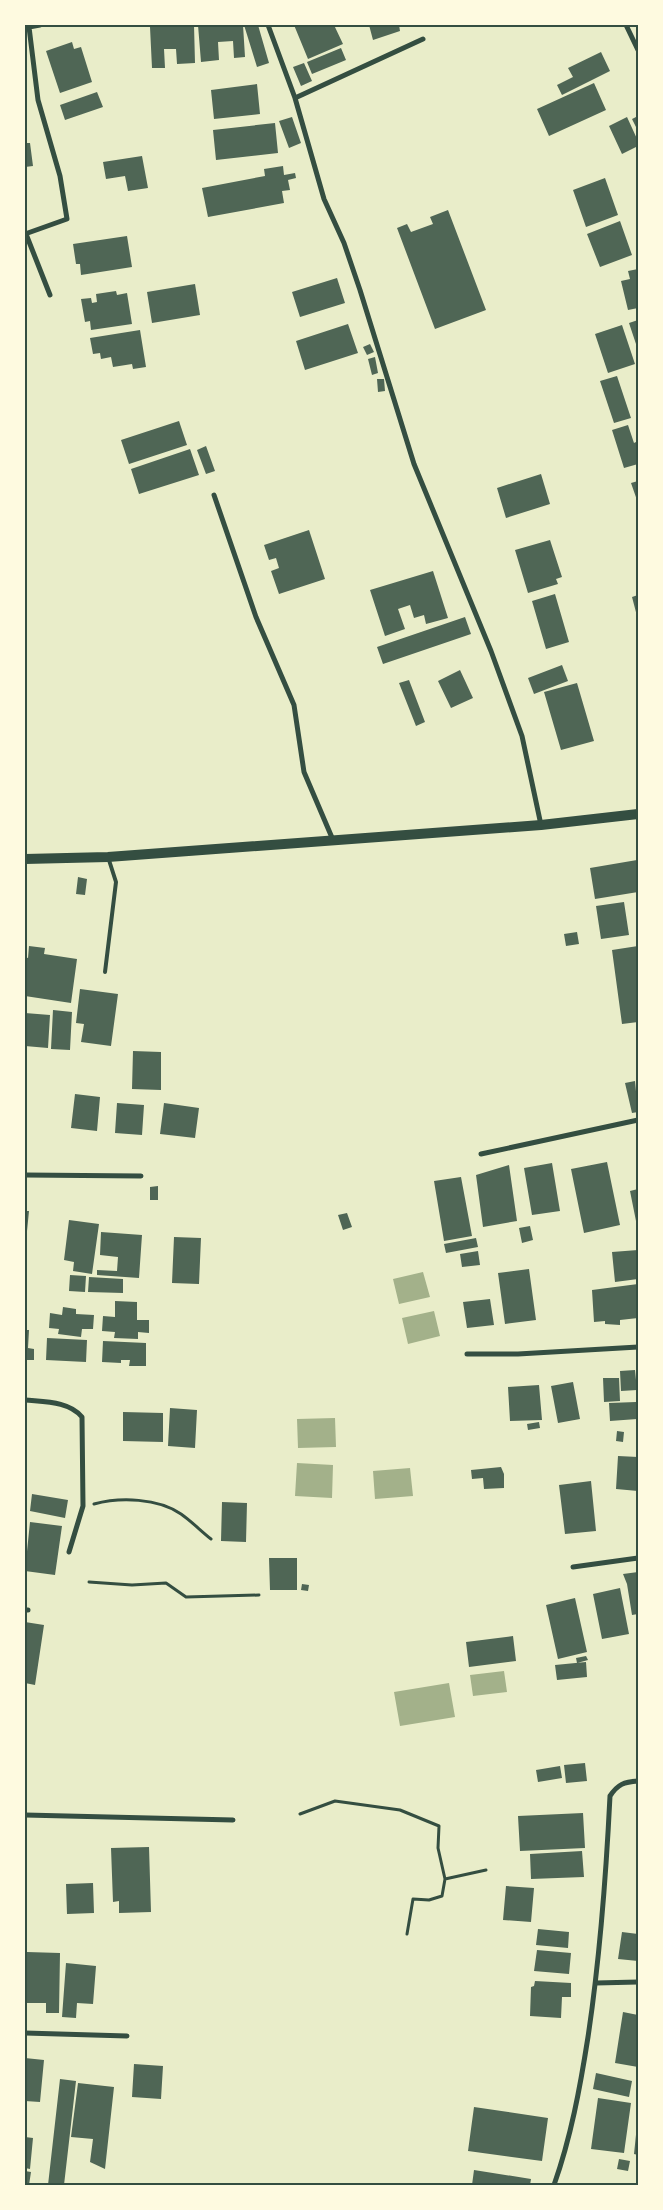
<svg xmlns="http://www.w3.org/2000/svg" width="663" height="2210" font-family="Georgia,serif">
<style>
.water{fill:#a3b18a}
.building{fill:#4f6655}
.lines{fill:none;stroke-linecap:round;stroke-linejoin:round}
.path{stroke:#344e41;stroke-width:3}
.service{stroke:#344e41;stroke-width:4}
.minor{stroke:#344e41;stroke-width:5}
.secondary{stroke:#344e41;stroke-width:10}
.neatline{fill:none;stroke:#344e41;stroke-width:2}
</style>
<rect width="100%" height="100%" fill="#e9edc9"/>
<path class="water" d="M423,1272l7,25 -31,7 -6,-25z
M434,1311l6,25 -32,8 -6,-26z
M335,1418l1,29 -38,1 -1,-29z
M297,1463l36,2 -1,33 -37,-2z
M410,1468l3,28 -38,3 -2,-28z
M504,1671l3,21 -34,4 -3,-21z
M449,1683l6,34 -55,9 -6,-34z"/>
<path class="building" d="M194,25l1,38 -18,1 -1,-15h-12l1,19h-13l-2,-41z
M198,25h45l2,32 -11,1 -1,-17 -15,1 1,18 -18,2z
M244,25h14l11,38 -12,4z
M294,25h40l9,19 -35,15z
M369,25h30l1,6 -27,9z
M72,42l2,7 7,-2 11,35 -32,11 -14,-42z
M341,48l5,12 -34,14 -5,-12z
M601,52l9,19 -48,24 -5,-10 16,-8 -5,-9z
M304,63l8,18 -11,5 -8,-19z
M594,83l12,27 -57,26 -12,-27z
M257,84l3,30 -46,5 -3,-29z
M97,92l6,15 -38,13 -5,-15z
M638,116v15l-6,-12z
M292,117l9,26 -12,5 -10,-27z
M627,117l11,24v5l-16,8 -13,-28z
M275,123l3,30 -62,7 -3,-30z
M25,143h5l3,23 -8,1z
M142,156l6,32 -20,3 -3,-15 -19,3 -3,-17z
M283,166l1,9 11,-2 1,5 -8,2 2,10 -8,1 2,12 -76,14 -6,-29 63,-12 -1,-7z
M605,178l13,37 -32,12 -13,-37z
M448,210l38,100 -51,19 -38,-101 10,-4 4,8 22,-8 -3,-7z
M620,221l12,34 -32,12 -13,-33z
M127,236l5,31 -51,8 -1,-11h-4l-3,-20z
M638,269v39l-10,2 -7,-29 9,-2 -2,-8z
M337,278l8,25 -45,14 -8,-25z
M195,284l5,31 -48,8 -5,-31z
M116,291l1,4 10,-2 5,31 -41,6 -1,-9 -5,1 -4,-23 10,-1 1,5 5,-1 -1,-8z
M638,320v30l-9,-27z
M348,324l10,29 -53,17 -9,-29z
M622,325l13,39 -27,9 -13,-39z
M140,330l6,37 -13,2 -1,-5 -19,3 -2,-10 -10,2 -1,-6 -7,1 -3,-16z
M370,344l4,8 -7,3 -4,-8z
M375,357l3,16 -6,2 -4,-16z
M617,376l14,42 -17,5 -14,-42z
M377,379h7l1,12 -7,1z
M179,421l8,24 -58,19 -8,-24z
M628,425l6,18 4,-2v23l-14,4 -12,-38z
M206,446l9,25 -9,3 -9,-24z
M190,449l9,26 -60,19 -8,-25z
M541,474l9,30 -44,14 -9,-30z
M638,481v22l-7,-20z
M309,530l16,49 -46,15 -8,-23 8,-3 -3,-10 -7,2 -5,-15z
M550,540l12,37 -6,2 2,5 -30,9 -13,-43z
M433,571l15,47 -22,6 -2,-9 -10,3 -4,-13 -12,4 7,20 -20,7 -15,-46z
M555,594l14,48 -23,7 -14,-48z
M638,595v21h-1l-5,-19z
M465,617l6,17 -88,30 -6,-17z
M562,665l6,16 -34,13 -6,-16z
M460,670l13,28 -22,10 -13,-27z
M409,680l16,42 -9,4 -17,-43z
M577,683l17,58 -33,9 -17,-58z
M637,860l1,32 -43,7 -5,-31z
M78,877l9,2 -2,16 -9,-1z
M624,902l5,33 -28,4 -5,-33z
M577,932l2,12 -13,2 -2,-12z
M29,946l16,2 -1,6 33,5 -6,44 -46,-7v-39l3,1z
M638,946v76l-16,2 -10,-74z
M80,989l38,5 -7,52 -30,-4 3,-18 -8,-1z
M53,1010l19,2 -2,38 -19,-1z
M25,1013l25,2 -2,33 -23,-2z
M133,1051l28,1v38l-29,-1z
M635,1081l3,31 -6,1 -7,-30z
M75,1094l25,3 -3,34 -26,-3z
M117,1103l27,2 -2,30 -27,-2z
M164,1103l35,5 -4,30 -35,-4z
M607,1162l13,63 -36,8 -13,-64z
M552,1163l8,48 -28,4 -8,-47z
M509,1165l8,56 -34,6 -7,-52z
M461,1177l11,59 -28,5 -10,-60z
M158,1186v14h-8v-13z
M638,1189v37h-1l-7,-35z
M25,1211h4l-3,30 -1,-1z
M347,1213l5,14 -9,3 -5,-15z
M69,1220l30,4 -7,50 -19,-3 1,-9 -10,-2z
M530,1226l3,14 -11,3 -3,-15z
M101,1232l41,3 -3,43 -42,-3v-5l20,1 1,-14 -18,-2z
M174,1237l27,1 -2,46 -27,-1z
M476,1238l2,9 -32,6 -2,-9z
M638,1250v29l-23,3 -3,-30z
M478,1251l2,14 -18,2 -2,-13z
M529,1269l7,51 -31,4 -7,-51z
M70,1275l16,1 -1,16 -16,-1z
M89,1277l34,2v14l-35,-1z
M638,1284v34l-18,2v5l-15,-1v-3l-11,1 -2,-32z
M490,1299l4,26 -27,3 -4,-26z
M115,1301l22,1v18h12v13l-11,-1v7l-24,-1 1,-6 -13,-1 1,-15 12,1z
M63,1307l13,2v5l18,1 -1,14h-11l-1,8 -23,-3 1,-5 -10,-1 1,-15 12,2z
M25,1330h4l-1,18 6,1v11h-9z
M47,1338l40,2 -1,22 -40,-2z
M103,1341l43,2v23h-17l1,-6h-9v3l-19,-1z
M635,1370l2,20 -16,1 -1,-20z
M603,1378h16l1,23 -16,1z
M573,1382l7,37 -22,4 -7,-37z
M539,1385l3,35 -32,1 -2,-34z
M636,1402l1,17 -27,2 -1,-18z
M170,1408l27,2 -2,38 -27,-2z
M123,1412l40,1v29l-40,-1z
M539,1422l1,6 -12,2 -1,-6z
M617,1431l7,1 -1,10 -7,-1z
M618,1456l20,1v34l-22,-2z
M501,1467l3,7v14l-20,1 -1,-11 -11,1 -1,-9z
M591,1481l5,50 -31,3 -6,-49z
M32,1494l36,6 -3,18 -35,-7z
M222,1502l25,1 -1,39 -25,-1z
M30,1522l32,4 -7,49 -30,-4z
M269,1558h28v32h-27z
M638,1572v42l-6,1 -5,-31 -4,-10z
M302,1584l7,1 -1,6 -7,-1z
M620,1588l9,46 -27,5 -9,-45z
M575,1598l12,54 -29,7 -12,-54z
M25,1622l19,3 -9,60 -10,-2z
M513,1636l3,25 -47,6 -3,-25z
M586,1656l2,4 -11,3 -1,-5z
M586,1662l1,15 -30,3 -2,-15z
M585,1763l2,18 -21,2 -2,-18z
M560,1766l2,12 -24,4 -2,-12z
M583,1813l2,35 -65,3 -2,-35z
M149,1847l2,65 -32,1v-12l-6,1 -2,-54z
M582,1851l2,26 -53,2 -1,-25z
M93,1883l1,30 -27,1 -1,-30z
M506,1886l28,2 -3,34 -28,-2z
M538,1929l31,3 -1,16 -32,-3z
M622,1932l16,2v27l-20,-2z
M537,1950l34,3 -2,21 -35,-3z
M27,1952l33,1 -1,60h-13v-10h-20z
M66,1963l30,3 -3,38 -16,-1 -1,15 -14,-1z
M535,1981l36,2v14h-9l-1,21 -31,-2 1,-29 3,-1z
M623,2012l15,3v52l-23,-4z
M25,2058l19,2 -4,42 -15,-1z
M134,2064l29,2 -2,33 -29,-2z
M596,2073l36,8 -3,16 -36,-8z
M60,2079l16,2 -12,104h-16z
M78,2083l36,4 -9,82 -15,-7 3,-23 -22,-2z
M598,2098l33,5 -7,50 -33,-4z
M474,2107l74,11 -6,43 -74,-10z
M637,2125h1v30l-4,-1z
M25,2137l8,1 -3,31 -5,-1z
M619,2159l11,2 -2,10 -11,-2z
M474,2170l57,9 -1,6h-58z
M25,2171l6,1 -2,13h-4z"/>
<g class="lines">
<path class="path" d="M94,1504c26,-7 64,-6 87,10 10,7 20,17 30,25
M89,1582l43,3 34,-2 20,14 73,-2
M300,1814l35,-13 65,9 39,16 -1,22 7,31
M407,1934l6,-35 16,1 13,-4 3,-17 41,-9"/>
<path class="service" d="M105,972l11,-90 -8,-25"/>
<path class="minor" d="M268,25l27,73 29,101 20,44 16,47 54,174 77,187 31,85 19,89
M626,25l12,25
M295,98l128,-59
M25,234l42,-15 -7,-43 -22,-76 -9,-73 11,-2
M26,234l24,61
M214,495l42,122 38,88 10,67 29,68
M481,1154l157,-34
M25,1175l116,1
M467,1354h51l120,-7
M25,1400c19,2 44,1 57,17l1,89 -14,46
M573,1567l65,-9
M25,1610h3
M25,1815l208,5
M596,1983l42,-1
M25,2033l102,3
M554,2185c17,-48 26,-97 34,-148 12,-80 18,-160 22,-241 8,-12 14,-14 28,-15"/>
<path class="secondary" d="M25,859l83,-2 433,-32 97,-11"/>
</g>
<rect width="663" height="2210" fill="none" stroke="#fefae0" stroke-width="52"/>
<rect x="26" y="26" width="611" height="2158" class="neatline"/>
</svg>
